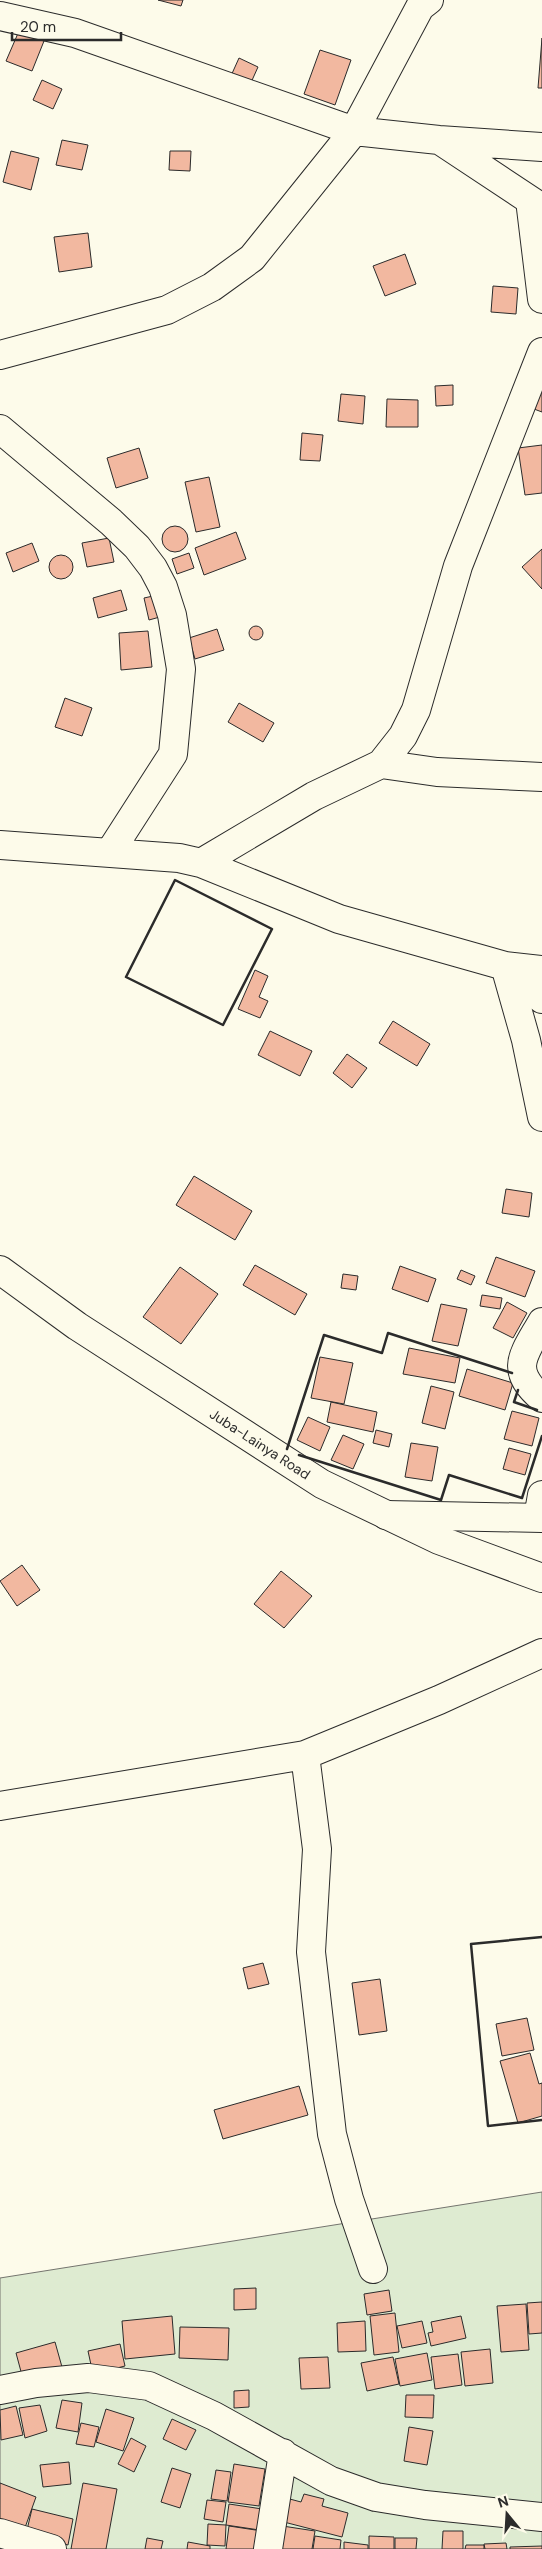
<svg xmlns="http://www.w3.org/2000/svg" width="542" height="2549" font-family="'DM Sans',sans-serif">
<style>
.green{fill:#deebd1;stroke:#74746e}
.building{fill:#f2b8a0;stroke:#2b2b2b}
.lines{fill:none;stroke-linecap:round;stroke-linejoin:round}
.minor-casing{stroke:#2b2b2b;stroke-width:30}
.primary-casing{stroke:#2b2b2b;stroke-width:30}
.minor{stroke:#fdfbea;stroke-width:28}
.primary{stroke:#fdfbea;stroke-width:28}
.wall{stroke:#2b2b2b;stroke-width:2.5}
.labels{text-anchor:middle;stroke-width:4;stroke-linejoin:round;paint-order:stroke}
.street-label{font-size:14px;fill:#2b2b2b;stroke:#fdfbea}
</style>
<rect width="100%" height="100%" fill="#fdfbea"/>
<path class="green" d="M542,2192v357h-542v-271z"/>
<path class="building" d="M158,0h25l-2,6z
M19,31l25,10 -12,30 -26,-10z
M542,38v50h-4z
M320,50l31,10 -16,45 -31,-11z
M239,58l19,9 -9,20 -19,-9z
M42,80l20,9 -9,20 -20,-9z
M62,140l26,5 -6,25 -26,-5z
M11,151l28,7 -8,32 -28,-8z
M170,151h21l-1,20 -21,-1z
M88,233l4,34 -33,5 -5,-35z
M405,254l11,30 -31,12 -12,-30z
M493,286l25,2 -2,26 -25,-2z
M453,385v20l-17,1 -1,-20z
M542,387v25l-16,-6z
M341,394l24,2 -2,28 -25,-3z
M387,399l31,1v27h-32z
M302,433l21,2 -3,26 -20,-1z
M542,445v48l-17,2 -7,-47z
M139,448l9,30 -32,10 -9,-30z
M209,477l11,50 -24,5 -11,-50z
M162 539a13 13 0 1 1 26 0a13 13 0 1 1-26 0Z
M236,532l10,27 -42,16 -9,-27z
M109,538l5,24 -27,5 -5,-24z
M32,543l7,18 -26,11 -7,-19z
M542,549v40l-20,-22z
M189,553l5,15 -17,6 -5,-15z
M49 567a12 12 0 1 1 24 0a12 12 0 1 1-24 0Z
M121,590l6,20 -29,8 -5,-20z
M162,594l5,21 -18,5 -5,-22z
M249 633a7 7 0 1 1 14 0a7 7 0 1 1-14 0Z
M217,629l7,21 -29,9 -6,-21z
M148,631l4,36 -31,3 -2,-37z
M65,698l27,10 -10,28 -27,-9z
M239,703l35,20 -11,19 -35,-20z
M255,970l13,6 -9,21 9,4 -8,17 -22,-9z
M393,1021l37,23 -13,22 -38,-23z
M270,1031l42,20 -12,25 -42,-21z
M347,1054l20,14 -15,20 -19,-15z
M194,1176l58,35 -17,29 -59,-35z
M506,1189l26,4 -3,24 -27,-4z
M496,1257l39,14 -10,26 -39,-14z
M255,1265l52,29 -12,21 -52,-30z
M400,1266l36,13 -8,23 -36,-13z
M180,1267l38,27 -37,50 -38,-27z
M461,1270l14,6 -4,9 -14,-6z
M343,1274l15,2 -2,14 -15,-2z
M482,1295l20,3 -2,11 -20,-3z
M507,1302l20,11 -14,25 -20,-10z
M441,1304l26,5 -9,37 -26,-5z
M409,1348l51,10 -5,25 -52,-9z
M320,1357l33,6 -9,41 -33,-6z
M467,1369l46,14 -8,27 -46,-14z
M431,1386l23,6 -9,37 -23,-6z
M331,1402l46,10 -4,20 -46,-10z
M512,1411l27,7 -7,28 -28,-7z
M308,1417l22,10 -10,24 -23,-11z
M376,1430l16,4 -3,13 -16,-4z
M343,1435l21,9 -11,25 -22,-9z
M411,1443l27,4 -6,34 -27,-4z
M509,1448l22,6 -6,21 -22,-6z
M22,1565l18,25 -23,16 -17,-25z
M281,1571l31,25 -28,32 -30,-24z
M263,1963l6,21 -21,5 -5,-21z
M380,1979l7,52 -28,4 -7,-52z
M527,2018l7,32 -32,6 -6,-32z
M530,2053l9,31 3,-1v33l-24,7 -18,-62z
M299,2086l9,29 -85,24 -9,-29z
M256,2288v21l-22,1v-21z
M389,2290l3,21 -25,4 -3,-21z
M542,2302v31l-13,1 -2,-31z
M526,2304l3,46 -28,2 -4,-46z
M395,2313l4,39 -25,3 -4,-39z
M172,2316l3,38 -50,5 -3,-38z
M461,2316l5,22 -35,8 -3,-13 5,-1 -2,-10z
M365,2321l1,30 -28,1 -1,-29z
M422,2321l5,22 -25,5 -5,-22z
M180,2327l49,1 -1,32 -49,-2z
M55,2342l7,25 -39,12 -7,-26z
M120,2344l5,22 -32,8 -5,-23z
M490,2349l3,34 -28,3 -4,-34z
M427,2353l5,27 -32,6 -5,-27z
M458,2354l4,31 -27,4 -4,-32z
M328,2357l2,31 -29,1 -2,-31z
M393,2357l6,27 -32,7 -6,-28z
M249,2390v17l-15,1v-17z
M406,2395h28l-1,23 -28,-1z
M62,2400l20,3 -4,29 -22,-4z
M40,2405l7,26 -22,7 -6,-30z
M16,2406l7,29 -22,5 -1,-30z
M106,2409l28,9 -11,33 -27,-9z
M172,2419l24,11 -10,20 -23,-11z
M81,2423l18,4 -5,20 -18,-3z
M409,2427l24,4 -6,34 -23,-4z
M131,2438l15,8 -12,26 -16,-8z
M69,2462l2,22 -28,3 -3,-22z
M234,2464l31,5 -6,37 -31,-4z
M172,2468l19,6 -11,34 -19,-6z
M216,2470l15,2 -4,29 -16,-2z
M0,2483l36,14 -14,39 -22,-8z
M83,2483l34,6 -11,60h-35z
M304,2494l20,5 -2,7 26,7 -6,24 -62,-16 6,-23 15,4z
M207,2500l19,2 -3,20 -19,-3z
M229,2504l40,6 -3,21 -40,-6z
M32,2509l41,10 -5,26 -42,-11z
M208,2524l18,1 -1,21 -18,-1z
M276,2525l39,6 -3,18h-39z
M229,2526l33,5 -2,18h-34z
M443,2531h20v18h-21z
M315,2536l26,4 -1,9h-27z
M369,2536l25,1v12h-25z
M147,2538l16,3 -2,8h-16z
M395,2538h22l-1,11h-21z
M188,2542l22,4v3h-23z
M344,2542l24,3v4h-24z
M506,2543l1,6h-22l-1,-5z
M466,2545h18v4h-19z
M542,2546v3h-32v-2z"/>
<g class="lines">
<defs>
<path id="minor" d="M0,16l75,17 279,98 85,9 103,7
M441,141l101,67
M530,200l12,99
M0,355l167,-45 45,-23 40,-29 102,-127 66,-124 9,-7
M0,429l111,93 26,25 16,21 10,19 9,28 9,54 -8,85 -63,98
M381,764l56,8 105,5
M0,845l179,13 22,5 138,56 166,47 37,4
M201,863l113,-67 67,-32 22,-28 13,-26 42,-144 84,-214
M505,966l21,74 16,77
M505,966l37,33
M542,1322c-18,32 -34,48 0,76
M386,1515l156,3
M538,1518l4,-23
M305,1755l12,94 -6,103 21,182 17,65 24,70
M0,1806l305,-51 134,-55 103,-47
M0,2390l36,-7 52,-5 61,8 65,30 117,65 45,16 49,8 117,12
M0,2533l52,16
M268,2549l15,-96"/>
<path id="primary" d="M0,1270l77,56 245,158 117,56 103,38"/>
</defs>
<use href="#minor" class="minor-casing"/>
<use href="#primary" class="primary-casing"/>
<use href="#minor" class="minor"/>
<use href="#primary" class="primary"/>
<path class="wall" d="M175,880l97,49 -49,96 -97,-48z
M518,1390l-4,12 23,8
M287,1449l37,-114 58,18 6,-20 124,40
M299,1455l142,45 8,-25 73,23 20,-62
M542,1937l-71,7 17,182 54,-6"/>
</g>
<g class="labels">
<g class="street-label">
<text transform="translate(260 1444) rotate(33)" y="5">Juba-Lainya Road</text>
</g>
</g>
<g transform="translate(507 2514) rotate(342)" stroke="#fdfbea" stroke-width="4" paint-order="stroke">
<path d="M0-4L9 19L0 12L-9 19Z" fill="#2b2b2b"/>
<text y="-8" font-size="14" font-weight="bold" text-anchor="middle" fill="#2b2b2b">N</text>
</g>
<path d="M12 32v8h109v-8" fill="none" stroke="#2b2b2b" stroke-width="2.5"/>
<text x="20" y="32" font-size="15" fill="#2b2b2b" stroke="#fdfbea" stroke-width="4" paint-order="stroke">20 m</text>
</svg>
